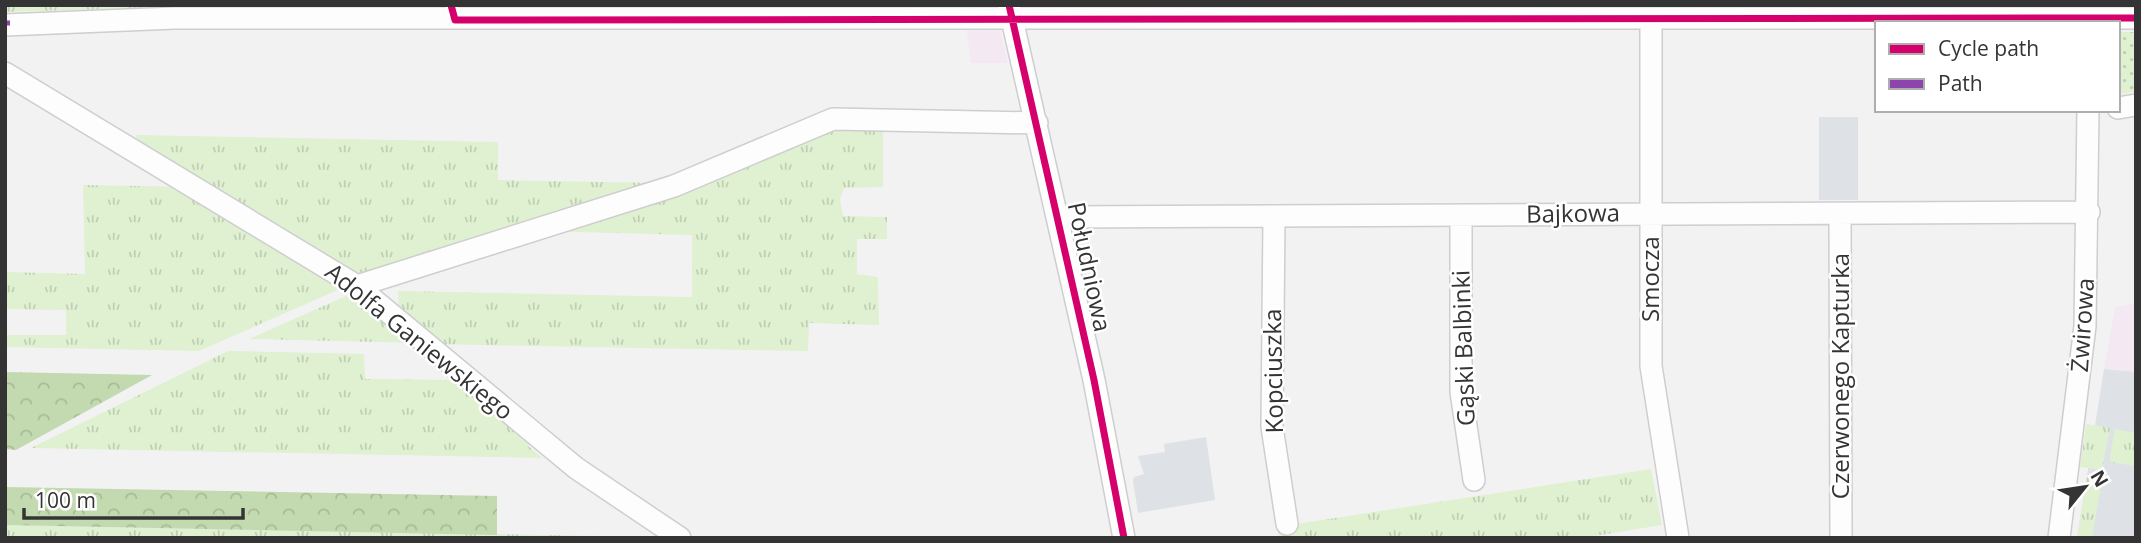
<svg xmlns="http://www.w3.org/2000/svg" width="2141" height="543" font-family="'Open Sans',sans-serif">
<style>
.commercial{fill:#f4e9f2}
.built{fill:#dee2e6}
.grass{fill:url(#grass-tufts)}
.forest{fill:url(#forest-crowns)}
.park{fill:url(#park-dots)}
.garden{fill:#dff1d1}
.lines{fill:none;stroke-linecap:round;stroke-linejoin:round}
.minor-casing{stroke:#cececf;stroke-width:24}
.minor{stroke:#fdfdfd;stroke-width:21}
.quiet{stroke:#8e44ad;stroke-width:5;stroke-dasharray:10 5;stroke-linecap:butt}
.cycleway-casing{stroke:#fff;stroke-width:11}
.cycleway{stroke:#d6006c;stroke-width:7}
.labels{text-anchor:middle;stroke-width:5;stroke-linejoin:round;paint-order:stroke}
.street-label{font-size:24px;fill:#343435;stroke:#fff}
</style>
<defs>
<pattern id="grass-tufts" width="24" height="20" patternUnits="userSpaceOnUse" patternTransform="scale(1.75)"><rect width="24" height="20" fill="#dff1d1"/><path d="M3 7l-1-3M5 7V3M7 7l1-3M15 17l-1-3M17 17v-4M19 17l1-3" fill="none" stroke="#c0cfb4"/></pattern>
<pattern id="forest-crowns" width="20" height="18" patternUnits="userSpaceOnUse" patternTransform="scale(1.75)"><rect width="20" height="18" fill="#c3d9af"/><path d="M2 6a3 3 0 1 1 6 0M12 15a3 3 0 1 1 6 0" fill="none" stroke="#a8bb97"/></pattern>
<pattern id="park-dots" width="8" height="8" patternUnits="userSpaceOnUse" patternTransform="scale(1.75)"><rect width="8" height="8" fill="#dff1d1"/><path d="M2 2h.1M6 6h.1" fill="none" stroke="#c0cfb4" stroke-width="1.8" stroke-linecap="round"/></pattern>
</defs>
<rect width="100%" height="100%" fill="#f2f2f3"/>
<path class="commercial" d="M966,26h29l5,3 8,34h-37z
M2136,303v69l-32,-3 11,-62z"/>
<path class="built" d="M1819,117h39v83h-39z
M2104,369l32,3v166h-59z
M1206,437l9,63 -77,13 -5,-32 1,-4 10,-3 -6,-18 27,-4 -1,-8z"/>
<path class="grass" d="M5,5h228l-228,7z
M834,124l49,1v62l-39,1 -4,11 3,17 44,1v22h-30v35l21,3 1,48 -70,-2 -1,28 -375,-7 -34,-29 -1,-24 294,6v-62l-155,-4z
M136,135l362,7v38l162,3 -300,97 -221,-129z
M83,185l107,2 159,98 -150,66 -194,-4v-12h61v-25l-61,-1v-37l80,2z
M355,292l64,51 -170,-4z
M228,351l136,3 1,25 98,1 72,64 -8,1 15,13 -511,-10z
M2086,424l24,4 -8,42 -22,-3z
M2115,429l21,4v33l-27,-4z
M1651,469l11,56 -80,13h-303l-2,-11z
M2087,475h13l2,4 -10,59h-15z
M5,525l648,12 1,1h-649z"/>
<path class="forest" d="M5,372l147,3 -136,75 -11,-1z
M5,487l492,9v39l-492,-10z"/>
<path class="park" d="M2118,32h18v60l-18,2z"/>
<path class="garden" d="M636,5h357l1,1 -358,1z"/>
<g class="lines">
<defs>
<path id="minor" d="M1009,6l85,374 30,158
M1651,18v348l27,172
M5,25l170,-7h1961
M5,73l352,213 219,182 104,70
M2118,108l18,-3
M1840,214l1,324
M1461,216v176l13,88
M1058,217l1031,-5
M1274,217l-2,210 15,97
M357,286l317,-100 159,-67 204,4
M2059,538l26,-212 3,-216"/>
</defs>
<use href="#minor" class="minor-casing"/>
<use href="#minor" class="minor"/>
<path class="quiet" d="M5,23h5"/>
<defs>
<path id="cycleway" d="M451,5l4,15 1681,-2
M1009,5l85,375 30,158"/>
</defs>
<use href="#cycleway" class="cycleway-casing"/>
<use href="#cycleway" class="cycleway"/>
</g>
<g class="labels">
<g class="street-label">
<text transform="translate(1573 214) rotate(-1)" y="8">Bajkowa</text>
<text transform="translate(1089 267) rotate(78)" y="8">Południowa</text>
<text transform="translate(1651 279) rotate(-90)" y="8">Smocza</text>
<text transform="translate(2083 325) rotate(-86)" y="8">Żwirowa</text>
<text transform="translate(419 342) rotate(39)" y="8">Adolfa Ganiewskiego</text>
<text transform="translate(1464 348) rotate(-92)" y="8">Gąski Balbinki</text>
<text transform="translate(1274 371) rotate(-91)" y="8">Kopciuszka</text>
<text transform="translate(1841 376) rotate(-90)" y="8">Czerwonego Kapturka</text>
</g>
</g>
<rect width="2141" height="543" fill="none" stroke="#343435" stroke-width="14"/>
<rect x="1875" y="21" width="245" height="91" fill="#ffffff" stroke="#aeaeae" stroke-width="2"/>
<rect x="1889" y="44" width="35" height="10" fill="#d6006c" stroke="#aeaeae" stroke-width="2"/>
<text x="1938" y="56" font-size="21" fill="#343435">Cycle path</text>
<rect x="1889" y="79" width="35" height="10" fill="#8e44ad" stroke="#aeaeae" stroke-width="2"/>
<text x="1938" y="91" font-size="21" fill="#343435">Path</text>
<g transform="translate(2085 487) rotate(60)" stroke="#ffffff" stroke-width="5" paint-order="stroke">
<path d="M0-5L12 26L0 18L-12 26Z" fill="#343435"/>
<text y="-10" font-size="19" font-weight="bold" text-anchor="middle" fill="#343435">N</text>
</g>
<path d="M24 508v10h219v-10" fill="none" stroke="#343435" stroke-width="3.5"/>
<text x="35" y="508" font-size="21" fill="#343435" stroke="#ffffff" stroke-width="5" paint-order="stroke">100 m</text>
</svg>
